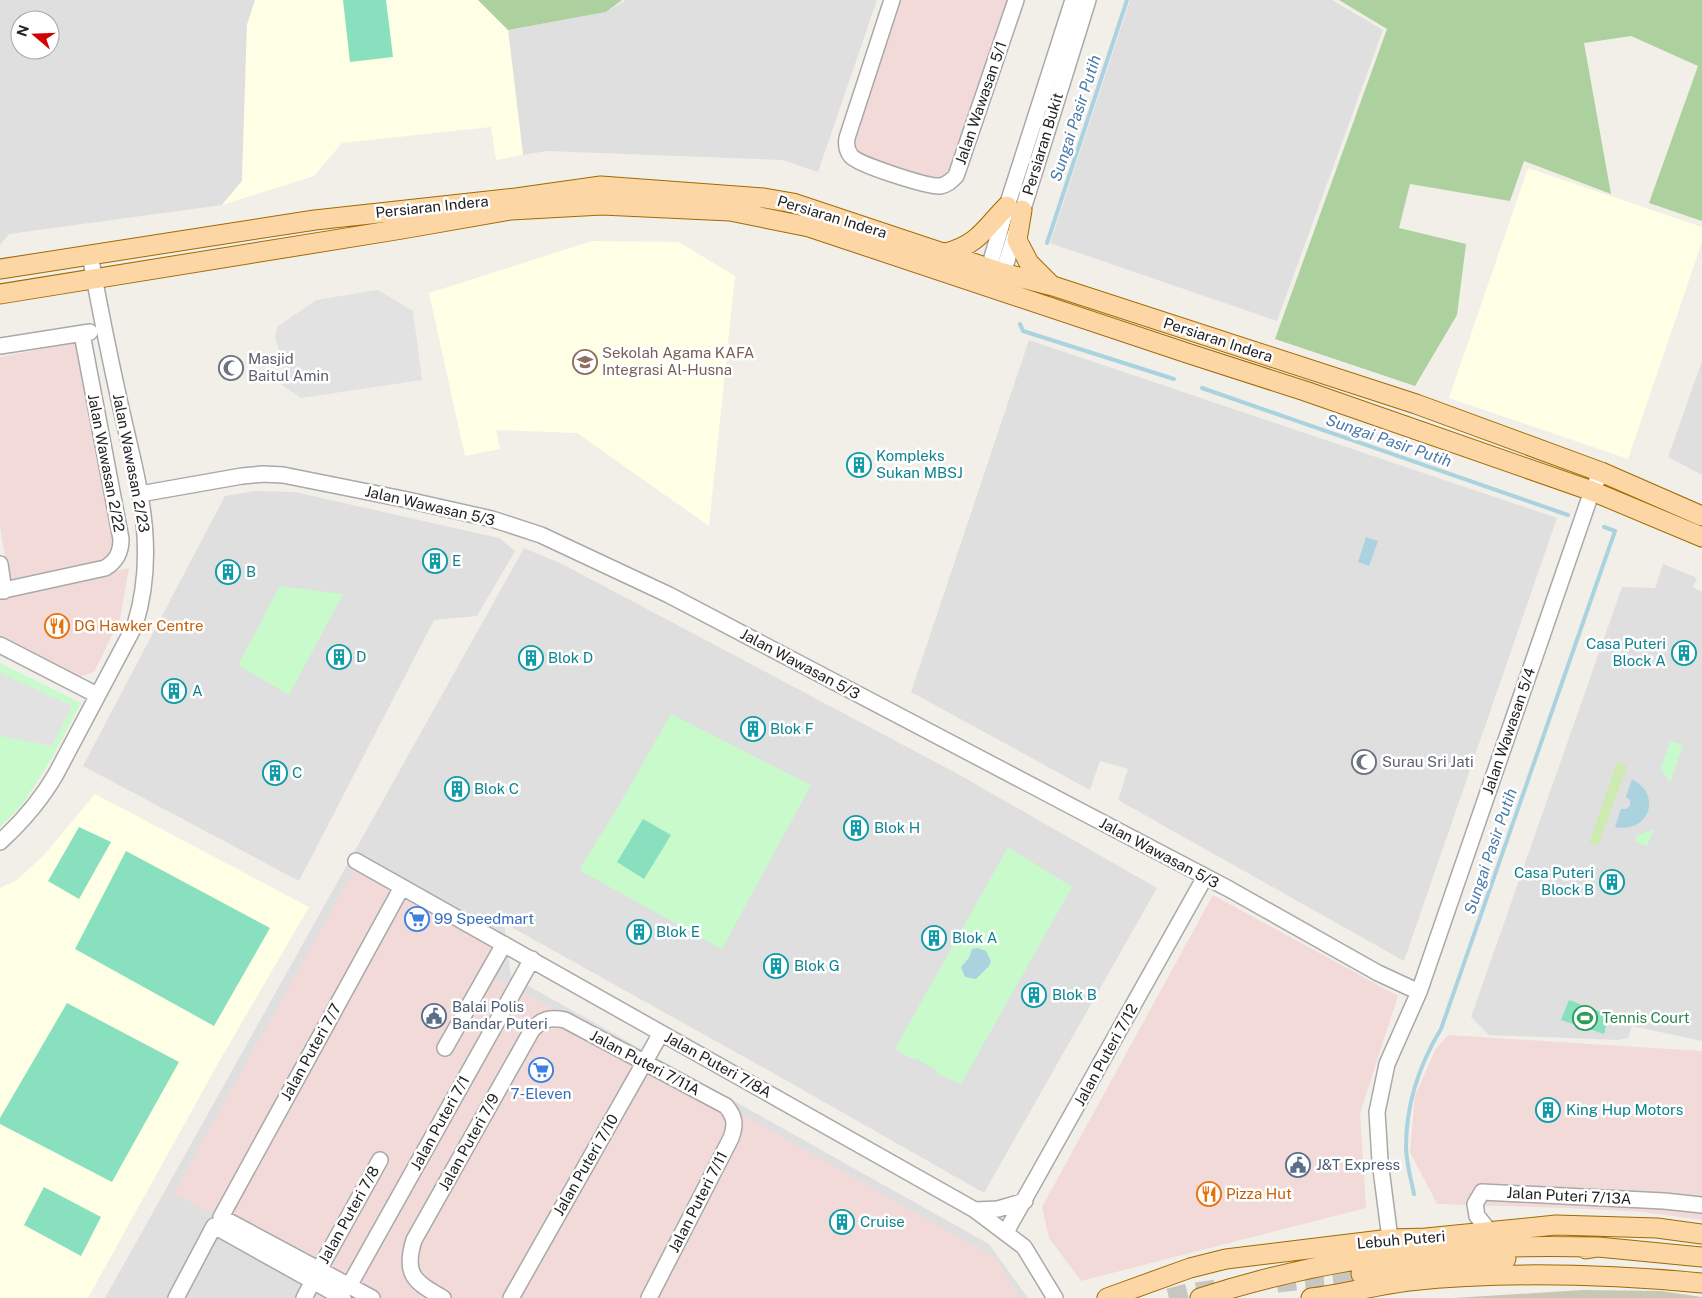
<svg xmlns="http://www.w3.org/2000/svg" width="1702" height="1298" font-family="'Public Sans',sans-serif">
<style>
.residential{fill:#e0dfdf;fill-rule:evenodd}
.commercial{fill:#f2dad9}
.education{fill:#ffffe5}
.construction{fill:#c7c7b4}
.grass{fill:#cdebb0}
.forest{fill:#add19e}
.park{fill:#c8facc}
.pitch{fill:#88e0be}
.parking{fill:#e2e2e2}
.water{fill:#aad3df}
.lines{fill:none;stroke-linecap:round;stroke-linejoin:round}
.stream{stroke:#aad3df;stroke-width:4}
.major-tunnel{stroke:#c8c6c1;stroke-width:19;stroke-dasharray:19 9;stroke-linecap:butt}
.minor-casing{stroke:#a9a9a9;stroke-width:18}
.major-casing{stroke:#a06b00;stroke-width:21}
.minor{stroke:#fff;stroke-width:15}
.major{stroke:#fcd6a4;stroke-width:19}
.labels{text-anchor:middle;stroke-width:5;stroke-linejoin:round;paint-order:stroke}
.street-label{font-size:15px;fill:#222;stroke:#fff}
.education-label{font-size:15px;fill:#785e54;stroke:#fff;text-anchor:start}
.worship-label{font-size:15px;fill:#5b616d;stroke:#fff;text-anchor:start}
.culture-label{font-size:15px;fill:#0d838f;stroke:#fff;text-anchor:start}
.food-label{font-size:15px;fill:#c56008;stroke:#fff;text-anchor:start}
.shop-label{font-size:15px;fill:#366cbe;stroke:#fff;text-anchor:start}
.service-label{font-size:15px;fill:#4e5e75;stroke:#fff;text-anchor:start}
.leisure-label{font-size:15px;fill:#27864d;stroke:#fff;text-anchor:start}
.water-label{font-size:16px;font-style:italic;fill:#4a7aab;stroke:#fff}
</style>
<rect width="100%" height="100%" fill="#f2efe9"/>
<path class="residential" d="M0,0h255l-8,25 -5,156 -20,24 -213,29 -9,11zM20,20h30v30h-30z
M626,0h251l-59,172 -35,-12 -236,-9 -24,4 -15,-125 98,-18z
M1130,0h202l51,30 -106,291 -227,-78z
M1029,340l528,178 -153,443 -286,-161 10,-31 -28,-8 -10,29 -179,-98z
M1702,361v114l-34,-18z
M255,491l40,1 204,46 16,13 -38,65 -43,4 -135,261 -216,-115 142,-270z
M524,548l40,17 392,208 201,115 -173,305 -202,-115 -278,-155 7,53 478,268 39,54h-923z
M1663,564l34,14 -4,9 9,5v449l-70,-15 -4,12 -10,2 -129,-5 -18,-18 151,-430 33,1z"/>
<path class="commercial" d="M898,0h113l-60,175 -14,7 -75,-26 -6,-5 -4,-12z
M79,342l37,200 -5,16 -102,23 -9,-55v-169z
M129,568l-9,51 -26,53 -19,6 -75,-39v-43z
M356,867l143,79 -15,26 115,61 396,225 25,40h-636l-164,-87 -7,3 -40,-20z
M1213,895l185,101 -38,117 6,95 -285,73 -32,-43 -7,-31z
M1448,1035l254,16v169l-59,-8 -75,-4 -131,-4 -27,-52 5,-56 20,-46z"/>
<path class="education" d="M255,0h223l30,30 15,125 -27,5 -5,-33 -149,16 -28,33 -92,29 20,-24 5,-156z
M1528,168l174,59v15l-74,217 -179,-61z
M592,241l87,1 56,34 -26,250 -132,-93 -81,-3 4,19 -35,7 -36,-163z
M95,794l214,113 -89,153 -132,238h-88v-410l17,-8 27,-25z"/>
<path class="construction" d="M1583,1290l78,1 41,6v1h-249z"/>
<path class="grass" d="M1617,762l10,4 -29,80 -9,-3z"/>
<path class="forest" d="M478,0h144l-16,12 -98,18z
M1339,0h363v221l-53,-18 49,-137 -67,-30 -47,7 27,151 -87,-33 -14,40 -100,-17 -11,44 67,16 -9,71 -42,71 -140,-47 112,-310z"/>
<path class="park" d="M280,586l63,8 -54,101 -51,-30z
M0,663l81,40 -29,55 -30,47 -22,22z
M671,714l140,71 -89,164 -143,-79 39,-63z
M1670,741l13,4 -13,38 -9,-14z
M1654,829l-7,17 -11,-4v-6z
M1008,847l64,40 -111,197 -24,-10 1,-3 -23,-13 -1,2 -19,-11z"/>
<path class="pitch" d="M343,0h43l7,57 -43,5z
M643,819l28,16 -27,44 -27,-17z
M79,827l32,15 -32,57 -31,-18z
M126,851l144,77 -56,98 -139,-77z
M1569,1000l40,15 -5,19 -43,-14z
M67,1003l112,59 -67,120 -112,-58v-6z
M44,1187l57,30 -20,39 -57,-31z"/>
<path class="parking" d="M378,290l35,21 9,69 -121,18 -22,-15 5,-14 -9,-32 2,-10 39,-27z
M0,673l72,33 -20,40 -52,-10z"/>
<path class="water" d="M1366,537l12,4 -9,25 -11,-4z
M1632,779c31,16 17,55 -17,48l6,-18h5l4,-3v-6l-4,-3z
M977,948l9,3 5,10 -2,5 -13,13 -11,-2 -4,-10 8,-9 3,-9z"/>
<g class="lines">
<path class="stream" d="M1047,243l80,-243
M1020,324l3,7 151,48
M1202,388l366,127
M1414,1194c-3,-15 -8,-32 -8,-47 0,-43 13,-82 35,-118l174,-498 -11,-4"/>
<path class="major-tunnel" d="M1277,1283l84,-9
M1169,1298l19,-5 29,-4"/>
<defs>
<path id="minor" d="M892,0l-45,138c-1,6 0,13 4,18 8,9 77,31 89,30 7,-1 11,-5 16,-10l60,-176
M986,278l21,-72 66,-206
M1000,283l88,-283
M0,346l90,-14
M140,494l102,-18 21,-2 20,1 120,24 89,20 49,16 128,60 560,294 149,84 41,19
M0,564l4,27
M0,591l105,-23c12,-7 16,-16 16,-29l-39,-205
M0,645l97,50
M0,842c23,-21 41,-42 56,-68l79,-149c24,-78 2,-145 -15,-221 -11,-50 -21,-99 -30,-149
M356,861l619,349 49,37 31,51
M445,1048l59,-104
M975,1210l23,-1 27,-8
M1006,1232l199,-355
M1490,1232l-13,-16 -2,-12 7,-12 182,9 38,4
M1390,1239l-10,-78 -3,-49 10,-48 32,-72 173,-501 9,-19
M319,1270l61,-110
M349,1286l183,-327
M176,1298l38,-72 129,72
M304,1298l9,-17
M372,1298l-151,-81 181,-330
M443,1298c-28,-16 -40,-23 -29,-58l118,-210c10,-11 18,-13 33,-10l161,86c9,11 10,18 5,32l-82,160
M511,1298l150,-265"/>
<path id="major" d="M1022,210l-5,30 12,23 21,21
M946,253c33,-9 39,-25 61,-47
M0,269l315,-49 201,-22 85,-12 163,12 29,5 210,70 50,13 363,118 185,68 101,44
M0,294l402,-65 109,-19 91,-5 128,6 79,16 381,127 115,37 287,100 110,46
M1586,1249l12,-2 104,10
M1361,1274l145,-15
M1107,1298l83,-30 36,-9 164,-20 36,-1 130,-13 101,3 45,6
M1200,1298c74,-24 150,-40 227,-47 56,-5 114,-5 171,-4
M1311,1298c33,-4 65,-13 98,-17 97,-10 196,-7 293,2"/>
</defs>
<use href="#minor" class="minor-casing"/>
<use href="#major" class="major-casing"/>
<use href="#minor" class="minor"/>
<use href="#major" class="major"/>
</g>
<defs>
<symbol id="school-ring" viewBox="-11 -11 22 22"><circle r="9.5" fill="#fff" stroke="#8d6e63" stroke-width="1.5"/><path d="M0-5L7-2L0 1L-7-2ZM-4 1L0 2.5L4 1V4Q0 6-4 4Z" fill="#8d6e63"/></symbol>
<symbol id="mosque-ring" viewBox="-11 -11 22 22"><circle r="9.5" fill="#fff" stroke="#6b7280" stroke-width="1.5"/><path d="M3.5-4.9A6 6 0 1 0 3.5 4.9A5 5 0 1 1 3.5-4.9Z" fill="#6b7280"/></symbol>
<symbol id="building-ring" viewBox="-11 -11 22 22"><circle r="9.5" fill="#fff" stroke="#0f9aa8" stroke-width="1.5"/><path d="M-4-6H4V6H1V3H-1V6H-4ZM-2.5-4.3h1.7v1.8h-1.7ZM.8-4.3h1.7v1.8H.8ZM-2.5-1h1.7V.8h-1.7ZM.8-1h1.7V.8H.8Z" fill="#0f9aa8"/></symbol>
<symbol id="restaurant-ring" viewBox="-11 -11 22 22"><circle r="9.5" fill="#fff" stroke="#e8710a" stroke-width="1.5"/><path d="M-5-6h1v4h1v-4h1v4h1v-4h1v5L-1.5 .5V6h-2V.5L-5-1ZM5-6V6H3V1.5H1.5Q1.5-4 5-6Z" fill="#e8710a"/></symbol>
<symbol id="supermarket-ring" viewBox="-11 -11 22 22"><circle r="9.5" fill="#fff" stroke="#3f7fe0" stroke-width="1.5"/><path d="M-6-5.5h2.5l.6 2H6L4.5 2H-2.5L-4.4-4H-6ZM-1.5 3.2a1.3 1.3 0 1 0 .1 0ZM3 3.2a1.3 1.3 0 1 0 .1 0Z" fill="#3f7fe0"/></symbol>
<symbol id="civic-ring" viewBox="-11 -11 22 22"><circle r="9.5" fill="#fff" stroke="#5c6f8a" stroke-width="1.5"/><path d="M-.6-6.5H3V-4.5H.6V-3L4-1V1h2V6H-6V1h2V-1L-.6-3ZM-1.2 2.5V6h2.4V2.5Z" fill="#5c6f8a"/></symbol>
<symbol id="stadium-ring" viewBox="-11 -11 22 22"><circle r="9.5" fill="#fff" stroke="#2e9e5b" stroke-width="1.5"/><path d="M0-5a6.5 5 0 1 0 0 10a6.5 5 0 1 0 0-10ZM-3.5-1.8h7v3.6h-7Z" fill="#2e9e5b"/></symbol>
</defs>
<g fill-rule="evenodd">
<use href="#school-ring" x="571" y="348" width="28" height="28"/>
<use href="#mosque-ring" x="217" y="354" width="28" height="28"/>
<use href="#building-ring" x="845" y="451" width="28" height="28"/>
<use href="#building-ring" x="421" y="547" width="28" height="28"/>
<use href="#building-ring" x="214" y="558" width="28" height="28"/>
<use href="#restaurant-ring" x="43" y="612" width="28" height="28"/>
<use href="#building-ring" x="1670" y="639" width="28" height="28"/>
<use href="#building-ring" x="325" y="643" width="28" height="28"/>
<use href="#building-ring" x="517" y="644" width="28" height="28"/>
<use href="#building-ring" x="160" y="677" width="28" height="28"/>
<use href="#building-ring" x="739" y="715" width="28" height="28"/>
<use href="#mosque-ring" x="1350" y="748" width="28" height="28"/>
<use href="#building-ring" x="261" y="759" width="28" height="28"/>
<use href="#building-ring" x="443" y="775" width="28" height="28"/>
<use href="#building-ring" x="842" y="814" width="28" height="28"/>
<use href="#building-ring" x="1598" y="868" width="28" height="28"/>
<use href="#supermarket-ring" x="403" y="905" width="28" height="28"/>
<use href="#building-ring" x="625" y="918" width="28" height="28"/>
<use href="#building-ring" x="920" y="924" width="28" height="28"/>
<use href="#building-ring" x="762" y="952" width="28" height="28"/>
<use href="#building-ring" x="1020" y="981" width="28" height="28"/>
<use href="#civic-ring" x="420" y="1002" width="28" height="28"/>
<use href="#stadium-ring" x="1571" y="1004" width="28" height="28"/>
<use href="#supermarket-ring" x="527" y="1056" width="28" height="28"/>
<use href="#building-ring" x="1534" y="1096" width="28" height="28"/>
<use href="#civic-ring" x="1284" y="1151" width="28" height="28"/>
<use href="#restaurant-ring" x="1195" y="1180" width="28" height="28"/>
<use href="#building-ring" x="828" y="1208" width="28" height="28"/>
</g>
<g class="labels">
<g class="street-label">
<text transform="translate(981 103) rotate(-71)" y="5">Jalan Wawasan 5/1</text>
<text transform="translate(1043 144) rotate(-73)" y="5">Persiaran Bukit</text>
<text transform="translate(432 207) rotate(-6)" y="5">Persiaran Indera</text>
<text transform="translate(832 217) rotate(17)" y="5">Persiaran Indera</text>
<text transform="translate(1218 340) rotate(18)" y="5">Persiaran Indera</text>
<text transform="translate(106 463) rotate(79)" y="5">Jalan Wawasan 2/22</text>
<text transform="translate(131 463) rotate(79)" y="5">Jalan Wawasan 2/23</text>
<text transform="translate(430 506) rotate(13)" y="5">Jalan Wawasan 5/3</text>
<text transform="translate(800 664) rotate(28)" y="5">Jalan Wawasan 5/3</text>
<text transform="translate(1509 731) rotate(-71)" y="5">Jalan Wawasan 5/4</text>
<text transform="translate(1159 853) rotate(28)" y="5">Jalan Wawasan 5/3</text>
<text transform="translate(311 1052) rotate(-61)" y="5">Jalan Puteri 7/7</text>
<text transform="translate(1106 1055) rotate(-61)" y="5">Jalan Puteri 7/12</text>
<text transform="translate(645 1063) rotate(28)" y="5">Jalan Puteri 7/11A</text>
<text transform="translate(718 1065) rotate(29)" y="5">Jalan Puteri 7/8A</text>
<text transform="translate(440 1123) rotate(-61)" y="5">Jalan Puteri 7/1</text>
<text transform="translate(469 1142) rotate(-61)" y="5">Jalan Puteri 7/9</text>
<text transform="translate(586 1165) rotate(-60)" y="5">Jalan Puteri 7/10</text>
<text transform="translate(1569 1196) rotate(3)" y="5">Jalan Puteri 7/13A</text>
<text transform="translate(698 1202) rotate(-63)" y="5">Jalan Puteri 7/11</text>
<text transform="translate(349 1215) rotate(-61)" y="5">Jalan Puteri 7/8</text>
<text transform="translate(1401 1240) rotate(-5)" y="5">Lebuh Puteri</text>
</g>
<g class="education-label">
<text x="602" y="358">Sekolah Agama KAFA<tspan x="602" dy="17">Integrasi Al-Husna</tspan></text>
</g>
<g class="worship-label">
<text x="248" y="364">Masjid<tspan x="248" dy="17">Baitul Amin</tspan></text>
<text x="1382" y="767">Surau Sri Jati</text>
</g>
<g class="culture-label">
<text x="876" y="461">Kompleks<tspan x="876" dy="17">Sukan MBSJ</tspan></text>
<text x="452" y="566">E</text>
<text x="246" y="577">B</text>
<text x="1666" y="649" text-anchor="end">Casa Puteri<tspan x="1666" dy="17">Block A</tspan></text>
<text x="356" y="662">D</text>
<text x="548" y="663">Blok D</text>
<text x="192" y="696">A</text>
<text x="770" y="734">Blok F</text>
<text x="292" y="778">C</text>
<text x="474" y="794">Blok C</text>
<text x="874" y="833">Blok H</text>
<text x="1594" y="878" text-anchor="end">Casa Puteri<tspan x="1594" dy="17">Block B</tspan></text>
<text x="656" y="937">Blok E</text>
<text x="952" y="943">Blok A</text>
<text x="794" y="971">Blok G</text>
<text x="1052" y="1000">Blok B</text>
<text x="1566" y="1115">King Hup Motors</text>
<text x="860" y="1227">Cruise</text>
</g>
<g class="food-label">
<text x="74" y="631">DG Hawker Centre</text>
<text x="1226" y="1199">Pizza Hut</text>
</g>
<g class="shop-label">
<text x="434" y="924">99 Speedmart</text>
<text x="541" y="1099" text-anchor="middle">7-Eleven</text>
</g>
<g class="service-label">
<text x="452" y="1012">Balai Polis<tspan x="452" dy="17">Bandar Puteri</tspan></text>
<text x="1316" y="1170">J&amp;T Express</text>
</g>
<g class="leisure-label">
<text x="1602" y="1023">Tennis Court</text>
</g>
<g class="water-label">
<text transform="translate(1075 118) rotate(-72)" y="6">Sungai Pasir Putih</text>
<text transform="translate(1389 440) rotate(19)" y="6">Sungai Pasir Putih</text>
<text transform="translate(1490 851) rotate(-71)" y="6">Sungai Pasir Putih</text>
</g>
</g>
<g transform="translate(35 35) rotate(289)"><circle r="24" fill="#ffffff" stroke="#a7a7a7"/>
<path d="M0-4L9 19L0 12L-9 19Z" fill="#d40000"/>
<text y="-8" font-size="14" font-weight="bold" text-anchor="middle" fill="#222222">N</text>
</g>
</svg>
